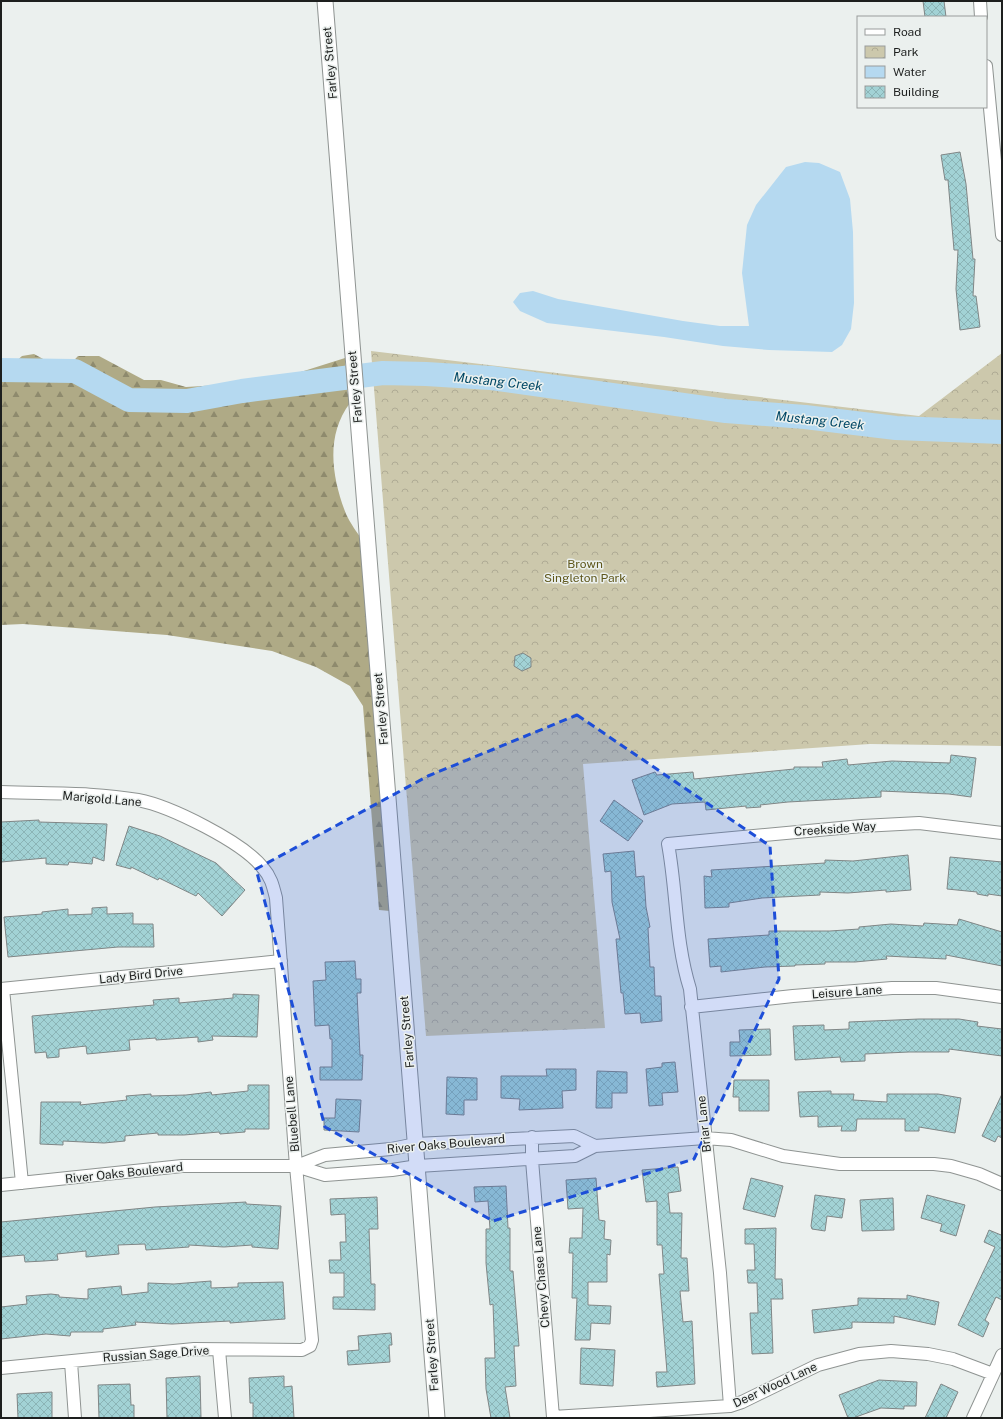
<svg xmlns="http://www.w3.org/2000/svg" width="1003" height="1419" font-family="'Public Sans',sans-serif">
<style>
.forest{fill:url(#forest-firs)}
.park{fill:url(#park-crowns)}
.water{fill:#b5d9f0}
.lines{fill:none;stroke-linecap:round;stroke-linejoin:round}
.river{stroke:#b5d9f0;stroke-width:24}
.building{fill:url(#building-cross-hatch);stroke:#808686}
.minor-casing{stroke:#8f9492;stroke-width:14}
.tertiary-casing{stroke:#8f9492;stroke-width:17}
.minor{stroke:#fff;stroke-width:12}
.tertiary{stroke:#fff;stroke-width:15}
.marked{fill:#1d4ed8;fill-opacity:0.2;stroke:#1d4ed8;stroke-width:3;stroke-dasharray:8 5;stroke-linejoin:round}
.labels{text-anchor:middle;stroke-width:3;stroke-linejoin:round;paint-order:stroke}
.street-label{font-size:12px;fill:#1d1f1e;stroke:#ebf0ee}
.park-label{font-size:12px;fill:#5f571b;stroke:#ebf0ee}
.water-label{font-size:13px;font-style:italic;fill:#014765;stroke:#ebf0ee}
</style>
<defs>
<pattern id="forest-firs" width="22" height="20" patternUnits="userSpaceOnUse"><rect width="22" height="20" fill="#afaa86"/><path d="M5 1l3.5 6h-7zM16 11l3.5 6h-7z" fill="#8e8a6d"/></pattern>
<pattern id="park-crowns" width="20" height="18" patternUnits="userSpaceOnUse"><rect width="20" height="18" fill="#ccc8ac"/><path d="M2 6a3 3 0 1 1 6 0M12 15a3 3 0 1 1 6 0" fill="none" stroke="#afab94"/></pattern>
<pattern id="building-cross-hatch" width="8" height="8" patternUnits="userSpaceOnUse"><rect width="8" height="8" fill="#a2d2d5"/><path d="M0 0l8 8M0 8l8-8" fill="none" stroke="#8bb4b6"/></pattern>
</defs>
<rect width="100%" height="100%" fill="#ebf0ee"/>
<path class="forest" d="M34,354l11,6 5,15 12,-2 16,-17h21l45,24h17l25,7 33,-2 28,9 41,-18 57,-18v23l5,22c-25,33 -18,75 -4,111 4,9 11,18 16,26l28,371 -11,-1 -16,-204 -13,-20 -34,-19 -44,-16 -105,-16 -144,-11 -22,1v-262l11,2 10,-9z"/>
<path class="park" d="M371,351l548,65 83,-63v393l-132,-2 -287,20 22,264 -179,8z"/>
<path class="water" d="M805,162l14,1 21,9 10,27 3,33 1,71 -3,26 -9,16 -10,7 -63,-2 -46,-4 -59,-9 -117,-14 -27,-12 -7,-9 7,-9 13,-2 25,8 125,22 37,5h29l-7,-53 5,-48 9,-20 30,-38z"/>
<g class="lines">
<path class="river" d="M1,370l74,1 54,29 58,1 55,-10 141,-18 43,1 65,4 235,33 79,6 91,11 106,4"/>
</g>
<path class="building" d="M923,1h21l2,16h-21z
M960,152l6,32 7,75h2l-2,37h3l4,31 -20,3 -4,-41 2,-39h-4l-6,-70h-3l-4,-25z
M523,653l8,5v9l-9,4 -8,-5 1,-10z
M951,755l25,3 -5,39 -22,-3 -68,-3v6l-93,5 -28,3 1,2 -15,1v-2l-40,4 -1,-8 -33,2 -28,11 -12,-35 23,-8 2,3 36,-3 1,7 100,-10v-2h29l-1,-5 25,-3 1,6 44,-4 58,2z
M614,800l29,21 -15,20 -28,-20z
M39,820v2l68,2 -3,37 -11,-4 -1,7 -23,-2 -1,3 -22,-1v-6l-45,4v-40z
M129,826l31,10 56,27 29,27 -23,26 -24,-23 -2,3 -37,-18 -1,2 -27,-13v2l-15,-4z
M634,851l2,26 8,-1 2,31 4,20 -2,1 2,39h4l1,29h6l1,25 -21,2 -1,-10 -15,1 -2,-21h-2l-5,-54h4l-8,-37 -1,-31 -6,1 -2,-18z
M908,855l3,35 -25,2v-2l-38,3 -28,-1v3l-58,3 -33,5v4l-24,1 -1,-32 8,1 -1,-7 114,-7v-3l28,1z
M950,857l52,5v34l-14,-2v2l-11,-2v-2l-30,-3z
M107,907v7l26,-1v11h20l1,23h-36l-110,10 -4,-40 38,-3v-2l26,-3v6l24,-1v-6z
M959,919l43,13v34l-56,-11v4l-60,-3 1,3 -32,3h-30v2l-30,1v1l-30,1 -44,5v-6l-11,1 -2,-28 61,-4v-4h61l29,-2v-2l32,-3 32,2 1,-3 33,2z
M355,961l1,18h5v14h-4l3,62h3l-1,25h-42v-13h12v-28h-2l-1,-14 -14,1 -2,-45 13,-1 -1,-18z
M233,994l26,1 -2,42 -45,-1 1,4 -15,2v-5l-42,3v-2l-27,2 1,10 -43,4 -1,-8 -27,3v8l-12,1 -1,-6 -11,1 -3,-37 122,-11 -1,-5 26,-2v5l54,-5z
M919,1019h40l19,3 -1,4 25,3v27l-53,-7v3h-40l-44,2v7l-24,1 -1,-5 -45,3 -2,-34 31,-1v5l25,-1v-7z
M770,1029l1,26 -41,1v-14h10l-1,-12z
M675,1062l3,30 -16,1 1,12 -14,1 -3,-37 16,-2v-4z
M546,1069h30v21l-14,1 1,17 -44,2 1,-11 -19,-1v-22h46z
M597,1071l30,1v21h-15v15h-16z
M447,1077l30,1v22h-13v15l-18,-1z
M734,1080h35v31h-30v-14h-6z
M248,1085h21v44h-24v3l-25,2 -1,-2 -35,3h-26v-2l-33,3v5l-21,2 -41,-2v4l-23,-1 1,-42h40l-1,3 47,-5 -1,-4 25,-2v2l35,-1 25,-3 1,3 36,-4z
M831,1091v3h23l-1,6 34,2v-8h51l23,4 -6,35 -36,-6v4h-14v-12h-48l-1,12h-15l1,-5 -24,1v-11l-18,1 -2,-25z
M1002,1094v44l-4,-2 -3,6 -13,-6z
M336,1099l25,1 -2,32 -35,-2v-12h11z
M678,1167l3,24 -13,2 2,20h12l-1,45h6l2,33h-9l3,31 9,-1 3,63 -38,3 -1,-15h11l-8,-98h5l-2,-29h-5v-44l-11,1 -4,-32z
M596,1178l3,42 6,1 -1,18 7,1 -1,15 -3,-1v28h-19v23l23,1 -1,18 -19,-1 -1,17h-15l2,-42h-5l1,-45h-4l1,-15h12l1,-30 -15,1 -2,-29z
M751,1178l32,8 -8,31 -32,-8z
M506,1186l2,42h2v43h3l6,75h-5l2,40 -11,1 5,31h-19l-5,-29 -1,-31h10l-2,-54 -3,1 -4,-42v-34h4l-2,-28 -13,1 -1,-15z
M815,1195l30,4 -3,19 -15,-2 -2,15 -13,-2 -1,-3z
M927,1195l38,10 -9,31 -16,-5 2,-7 -21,-6z
M377,1197l1,32h-9l2,55h4v26l-42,-1v-12h11v-24h-14l-1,-13h12l-1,-18h6l-1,-28 -14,1 -1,-16z
M893,1198l1,32 -32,1 -2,-31z
M246,1202v2l35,2 -3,43 -26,-2v-2l-28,2 -35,-2v2l-43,3 -1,-6 -27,1 1,9 -33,3v-6l-29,3 1,6 -14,1 -19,1 -1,-7 -23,2v-35l154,-15z
M776,1228l-1,51h7l1,20h-12l2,54 -21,1 -2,-41h8l-1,-30h-9l-1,-13h8l-1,-26h-9v-15z
M989,1230l12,5 1,-2v67l-6,-3 -11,23 4,3 -6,14 -25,-12 37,-78 -11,-5z
M211,1281v7l27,-1v-4l45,-1 2,37 -55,4v-2l-58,3 -37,-2 1,3 -33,4v3h-32l-1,4 -24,-2 -45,5v-32l26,-3 -1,-8 25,-2 8,1v2l29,2v-10l33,-3 1,9 26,-3v-9l26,1z
M907,1295l32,7 -4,23 -41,-9v7l-42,-1v6l-38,5 -2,-23 46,-5v-7l49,1z
M391,1333l1,12h-3l1,17 -42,3 -1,-14 12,-1 -1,-14z
M581,1348l34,2 -2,36 -33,-2z
M200,1376l1,42h-34l-1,-40z
M284,1376v11l8,-1 2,32h-41v-15h-3l-1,-25z
M879,1380l38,2 -1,24h-12v3l-23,-1 -28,10h-5l-9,-23z
M130,1384l1,21h3v13h-35l-1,-33z
M941,1384l17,8 -12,26h-21z
M52,1392v26h-34l-1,-24z"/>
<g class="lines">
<defs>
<path id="minor" d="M980,1l1,16
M986,66l16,169
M1,792c45,2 93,0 137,8 32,6 105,42 125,68 8,9 10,18 13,30l20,268 16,174 -2,6 -8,4 -108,-1 -193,19
M1,989l280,-28
M3,989l19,194
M691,1007l102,-11 99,-8h44l66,9
M532,1137v23l21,257 177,-11 12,-4 76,-37 41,-11 32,-3 37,3 25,5 40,15
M296,1166l29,9 67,-5 26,-4 157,-10 20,-10 110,-8 26,2 52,16 57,8h94l17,2 28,8 23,10
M1,1185l181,-19h114l29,-11 66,-6 25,-5 158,-8 21,10
M219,1350l6,68
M71,1362l4,56
M730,1406l-10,-133 -30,-284c-15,-48 -13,-97 -22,-145l194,-18 57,-3 83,10
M973,1418l29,-63"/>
<path id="tertiary" d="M325,1l112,1417"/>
</defs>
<use href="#minor" class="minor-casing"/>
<use href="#tertiary" class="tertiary-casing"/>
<use href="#minor" class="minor"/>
<use href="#tertiary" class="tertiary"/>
</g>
<path class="marked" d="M577,715l193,131 9,133 -85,180 -201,62 -168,-94 -69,-258 172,-93z"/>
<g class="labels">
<g class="street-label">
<text transform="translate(330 63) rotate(-95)" y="4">Farley Street</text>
<text transform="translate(355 387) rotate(-95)" y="4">Farley Street</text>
<text transform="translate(381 709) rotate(-95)" y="4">Farley Street</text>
<text transform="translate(102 799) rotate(5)" y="4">Marigold Lane</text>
<text transform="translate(835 829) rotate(-4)" y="4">Creekside Way</text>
<text transform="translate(141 975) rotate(-6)" y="4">Lady Bird Drive</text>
<text transform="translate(847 992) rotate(-4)" y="4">Leisure Lane</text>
<text transform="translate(407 1032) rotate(-95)" y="4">Farley Street</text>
<text transform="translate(292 1114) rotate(-95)" y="4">Bluebell Lane</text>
<text transform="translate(704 1124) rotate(-96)" y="4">Briar Lane</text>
<text transform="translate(446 1144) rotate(-5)" y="4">River Oaks Boulevard</text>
<text transform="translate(124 1173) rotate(-6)" y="4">River Oaks Boulevard</text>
<text transform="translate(541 1277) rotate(-95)" y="4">Chevy Chase Lane</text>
<text transform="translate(156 1354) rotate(-4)" y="4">Russian Sage Drive</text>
<text transform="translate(432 1355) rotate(-94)" y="4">Farley Street</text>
<text transform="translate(775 1385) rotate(-25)" y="4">Deer Wood Lane</text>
</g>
<g class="park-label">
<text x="585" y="568">Brown<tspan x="585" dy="14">Singleton Park</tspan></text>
</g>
<g class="water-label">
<text transform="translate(498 381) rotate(6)" y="5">Mustang Creek</text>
<text transform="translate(820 420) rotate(6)" y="5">Mustang Creek</text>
</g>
</g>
<rect width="1003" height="1419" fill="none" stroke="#1d1f1e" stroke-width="4"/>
<rect x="857" y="16" width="130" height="92" fill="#ebf0ee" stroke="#999c9b"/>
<rect x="865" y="29" width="20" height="6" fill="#ffffff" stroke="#999c9b"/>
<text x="893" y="36" font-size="12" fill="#1d1f1e">Road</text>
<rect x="865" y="46" width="20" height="12" fill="url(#park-crowns)" stroke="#999c9b"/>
<text x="893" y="56" font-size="12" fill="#1d1f1e">Park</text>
<rect x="865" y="66" width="20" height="12" fill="#b5d9f0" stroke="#999c9b"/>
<text x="893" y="76" font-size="12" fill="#1d1f1e">Water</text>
<rect x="865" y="86" width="20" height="12" fill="url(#building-cross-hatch)" stroke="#999c9b"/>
<text x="893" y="96" font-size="12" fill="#1d1f1e">Building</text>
</svg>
